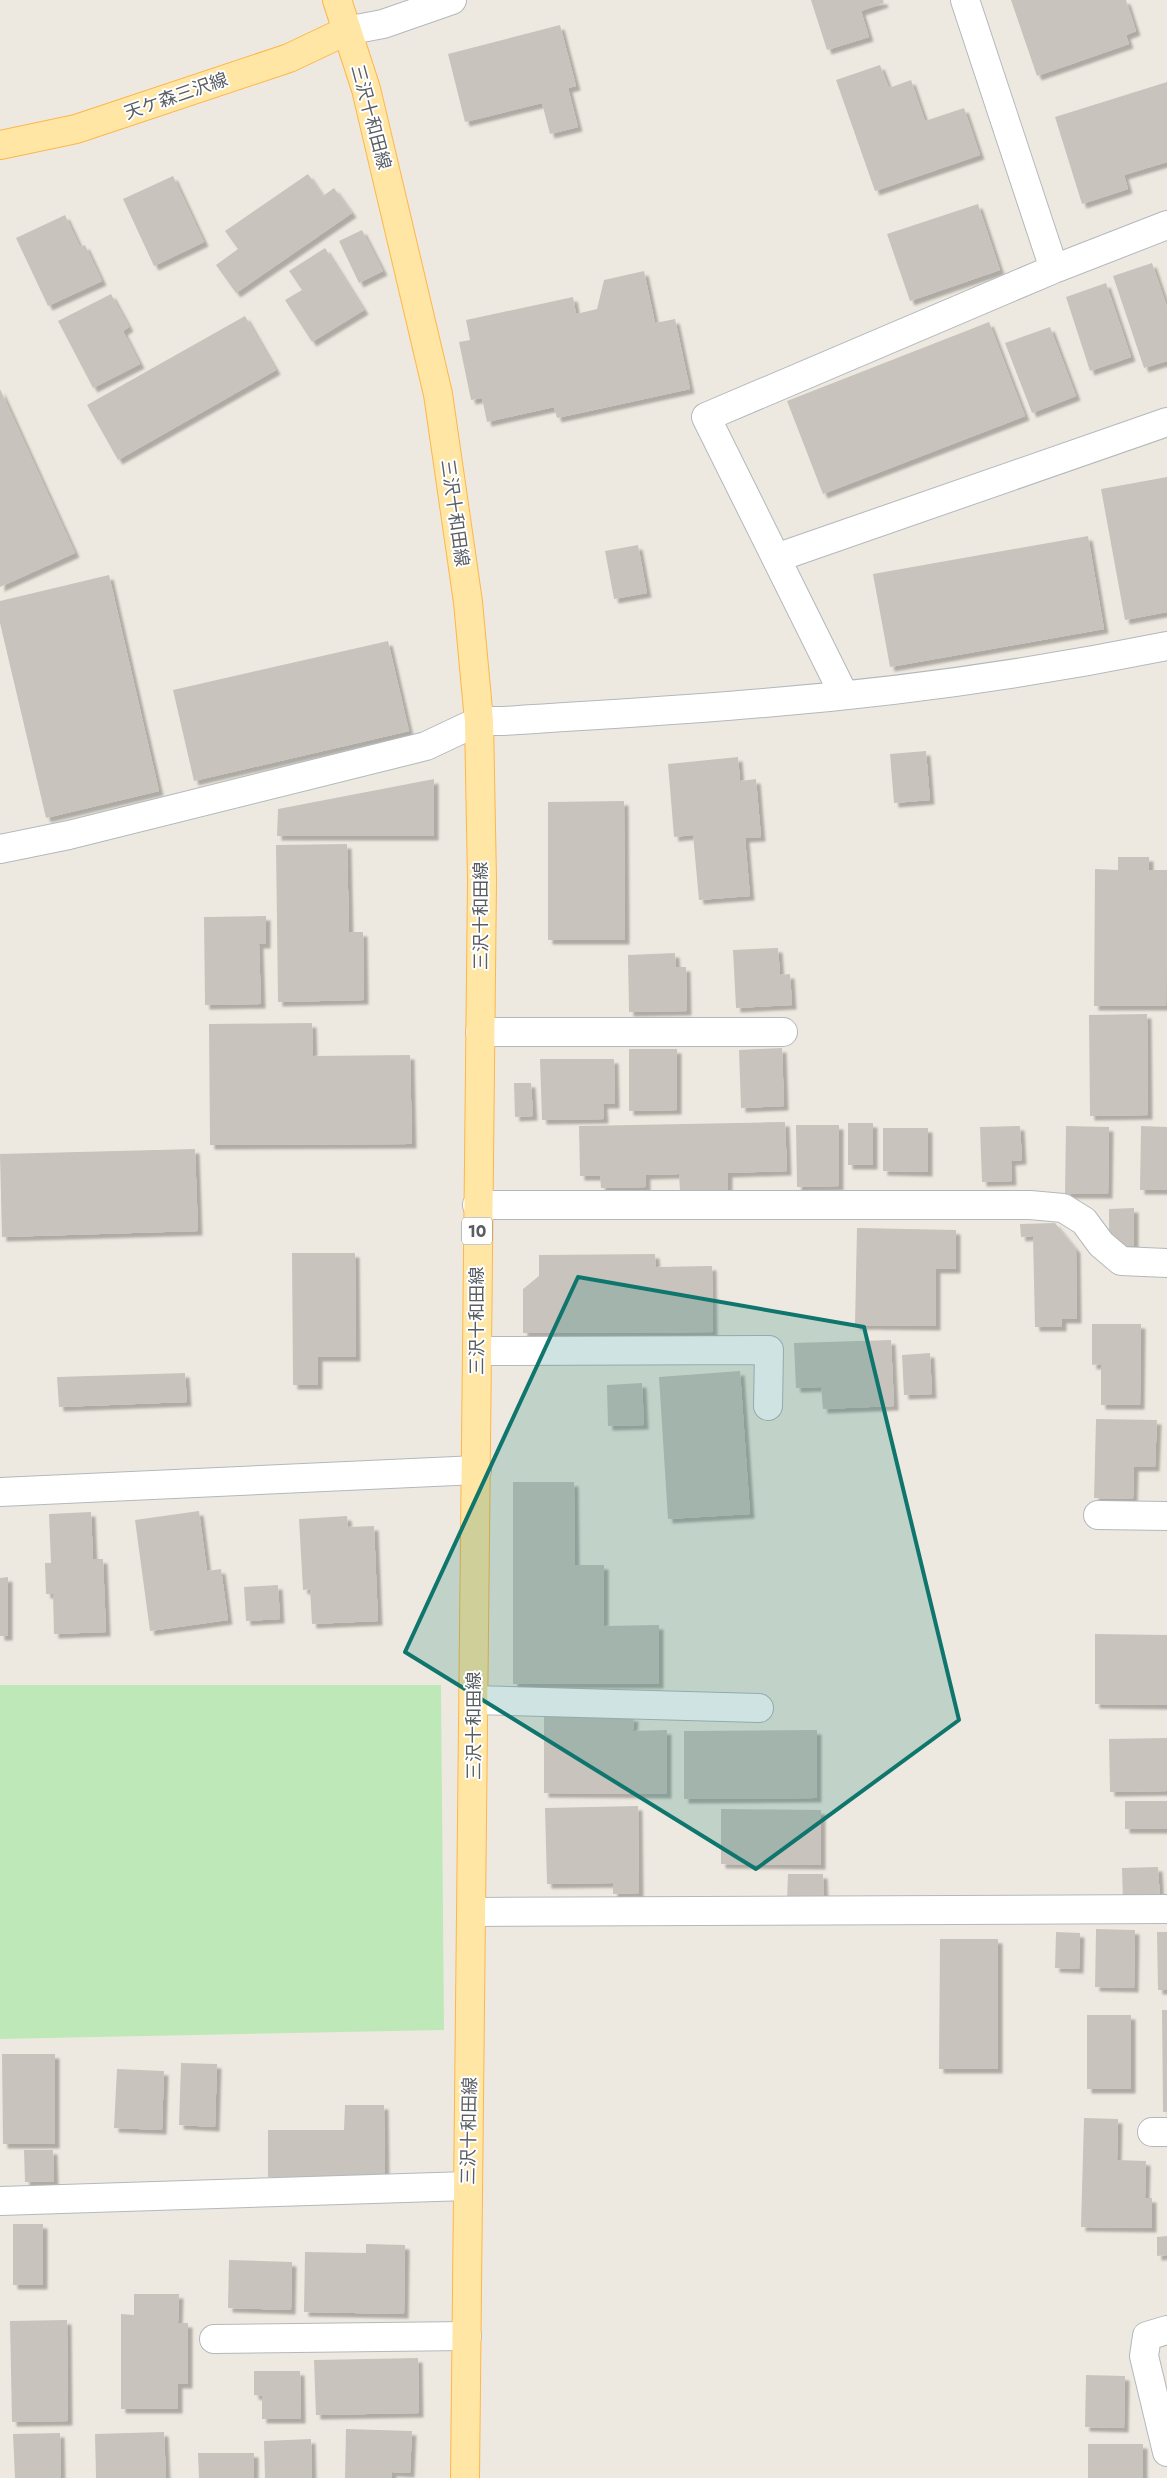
<svg xmlns="http://www.w3.org/2000/svg" width="1167" height="2478" font-family="Jost,'Noto Sans JP',sans-serif">
<style>
.green{fill:#bfe8b9}
.building{fill:#c9c3bd;filter:url(#shadow)}
.lines{fill:none;stroke-linecap:round;stroke-linejoin:round}
.minor-casing{stroke:#b3b8bc;stroke-width:30}
.major-casing{stroke:#feb648;stroke-width:30}
.minor{stroke:#fff;stroke-width:28}
.major{stroke:#ffe6a4;stroke-width:28}
.marked{fill:#0f766e;fill-opacity:0.2;stroke:#0f766e;stroke-width:4;stroke-linejoin:round}
.labels{text-anchor:middle;stroke-width:4;stroke-linejoin:round;paint-order:stroke}
.shield{fill:#fff;stroke:#8b8e92;stroke-width:1}
.shield-label{font-size:16px;font-weight:bold;fill:#595e63}
.street-label{font-size:18px;fill:#595e63;stroke:#fff}
</style>
<defs>
<filter id="shadow"><feDropShadow dx="4.5" dy="4.5" stdDeviation="1" flood-color="#0004"/></filter>
</defs>
<rect width="100%" height="100%" fill="#eee9e0"/>
<path class="green" d="M0,1685h441l3,345 -444,9z"/>
<path class="building" d="M811,0h72l1,3 -23,8 8,26 -42,13z
M1011,0h115l10,31 -10,4 3,9 -92,32z
M560,25l16,61 -8,2 10,39 -28,7 -8,-31 -77,19 -17,-68z
M880,65l9,23 22,-8 14,41 39,-13 16,47 -105,36 -39,-111z
M1167,82v80l-43,13 4,14 -46,15 -27,-87z
M308,174l15,22 11,-8 18,25 -116,80 -20,-28 22,-16 -13,-18z
M173,176l31,66 -50,24 -31,-67z
M978,204l22,66 -90,31 -23,-67z
M65,215l15,32 5,-2 17,36 -54,25 -32,-68z
M362,230l21,41 -24,12 -20,-42z
M325,248l39,62 -52,32 -27,-42 17,-10 -13,-19z
M1152,263l15,44v54l-23,7 -31,-92z
M644,271l11,52 20,-4 15,70 -133,29 -3,-11 -67,15 -5,-24 -11,2 -12,-58 11,-2 -4,-20 107,-23 3,17 21,-5 7,-29z
M1106,283l25,74 -41,14 -24,-74z
M111,294l18,33 -6,4 17,33 -47,24 -35,-67z
M245,316l31,54 -158,90 -31,-55z
M989,322l36,94 -202,78 -36,-93z
M1050,327l26,69 -44,17 -27,-70z
M0,389l75,164 -75,34z
M1167,477v135l-42,8 -24,-131z
M1088,536l16,93 -214,38 -17,-93z
M638,545l9,48 -33,6 -9,-48z
M109,575l50,216 -113,27 -46,-195v-22z
M388,641l21,90 -215,50 -21,-91z
M926,751l4,49 -36,3 -4,-49z
M738,757l2,24 16,-2 5,58 -16,1 5,58 -51,4 -6,-65 -19,2 -6,-73z
M434,779v57h-157l1,-27z
M624,801l1,139h-77v-138z
M347,844l2,88h14l1,68 -86,2 -2,-157z
M1118,857h31v13h18l-1,136h-72l1,-137 23,1z
M266,916v28h-7l2,60 -56,1 -1,-88z
M778,948l2,27 10,-1 2,31 -56,3 -3,-58z
M675,953l1,14h10l1,44 -58,1 -1,-57z
M1147,1014l1,101 -58,1 -1,-101z
M312,1023l1,33 97,-1 2,89 -202,1 -1,-121z
M782,1048l2,58 -43,2 -2,-58z
M629,1049h48v61l-48,1z
M540,1059h74l1,45h-12l1,15 -62,1z
M514,1083h17l2,33 -18,1z
M785,1122l2,49 -59,2v18h-48l-1,-17 -33,1v12l-45,1 -1,-12h-20l-1,-50z
M848,1123h25v42h-25z
M796,1125h43v61l-42,1z
M1020,1126l2,34 -11,1 1,20 -30,1 -2,-55z
M1066,1126l43,1 -1,67h-43z
M1141,1126l26,1v63h-27z
M883,1128h45v44l-45,-1z
M195,1149l3,82 -196,6 -2,-83z
M1134,1208v38h-14l-11,-13v-24z
M1055,1223l21,26 1,70h-15v8h-27l-2,-91 -12,1 -1,-13z
M857,1228l99,2v39h-20v57l-81,-1z
M292,1253h63l1,104h-38v28h-25z
M655,1254l1,13 56,-1 1,66 -190,1v-44l16,-13v-21z
M1092,1324h49l-1,81h-39v-41l-9,1z
M891,1340l3,66 -71,3 -2,-22 -25,1 -2,-45z
M930,1353l2,41 -28,1 -2,-40z
M740,1371l10,143 -82,5 -9,-142z
M185,1373l2,29 -128,5 -2,-30z
M642,1383l2,42 -36,1 -1,-41z
M1096,1419l61,1 -2,47h-21l-1,32 -39,-1z
M513,1482h61l1,83h29v61l55,-1v59h-146z
M199,1511l8,60 14,-2 7,51 -78,11 -15,-111z
M91,1512l2,47h10l3,73 -52,2 -1,-40h-7l-1,-31h6l-2,-49z
M347,1516l1,11 26,-1 4,95 -66,3 -2,-35 -7,1 -4,-71z
M8,1577v59h-8v-58z
M278,1585l2,34 -34,2 -2,-34z
M1095,1634l72,1v70l-72,-1z
M544,1717h90l-1,14 34,-1v64l-123,-1z
M817,1730v68l-133,1v-68z
M1167,1738v53l-57,1 -1,-53z
M1125,1801h42v28h-42z
M638,1806l1,87 -26,1v-11l-66,1 -2,-76z
M721,1809l100,1v55l-100,-1z
M1158,1867l2,33 -37,2 -1,-34z
M788,1874h35l1,27h-37z
M1096,1929l39,1 -1,58 -39,-1z
M1056,1932l24,1 -1,36 -24,-1z
M1157,1932h10v58h-9z
M940,1939h58v130h-59z
M1162,2010h5v102h-4z
M1087,2015h44v74h-44z
M2,2054h53v90h-52z
M181,2063l36,1 -2,63 -36,-2z
M117,2069l47,2 -2,59 -48,-2z
M345,2105h39l1,72h-117v-47h76z
M1084,2118l34,1 -1,41 29,1 -1,37h7v30l-71,-1z
M24,2150h29l1,32h-29z
M13,2224h30v61h-30z
M1167,2236v19l-10,1v-19z
M366,2244l39,1 -1,69 -100,-2 1,-60 61,1z
M229,2260l63,2 -1,48 -63,-2z
M134,2294h45l-1,29h10v61h-10v25h-57v-95l13,1z
M67,2320l1,101 -56,1 -2,-101z
M418,2358l1,55 -103,2 -2,-55z
M254,2371h46l1,48h-39v-23l-8,-1z
M1086,2375l39,1 -1,52 -39,-1z
M346,2429l66,2 -2,42 -18,-1v6h-47z
M164,2432l2,46h-70l-1,-44z
M60,2433l1,45h-46l-2,-44z
M311,2439l1,39h-47l-1,-37z
M1088,2444h55v34h-55z
M198,2453h56v25h-55z"/>
<g class="lines">
<defs>
<path id="minor" d="M965,0l89,269
M346,31l37,-7 69,-24
M776,558l391,-136
M844,695l-138,-278 348,-148 113,-44
M0,849l69,-14 357,-89 53,-25h25c87,-6 173,-10 260,-18 135,-11 270,-30 403,-57
M480,1032h303
M477,1205h553l33,3 21,13 17,23 20,17 46,2
M477,1351l292,-1 -1,56
M0,1492l477,-22
M1098,1515l69,1
M475,1700l284,8
M473,1912l694,-3
M1152,2132h15
M0,2201l468,-15
M1167,2330l-20,6 -3,20 23,96
M214,2339l253,-3"/>
<path id="major" d="M337,0l29,89 72,305 30,208 11,119 3,159 -17,1598
M0,145l76,-16 213,-71 57,-27"/>
</defs>
<use href="#minor" class="minor-casing"/>
<use href="#major" class="major-casing"/>
<use href="#minor" class="minor"/>
<use href="#major" class="major"/>
</g>
<path class="marked" d="M578,1277l286,50 95,393 -203,149 -351,-217z"/>
<g class="labels">
<rect class="shield" x="462" y="1217.5" width="30" height="27" rx="4"/>
<g class="shield-label">
<text x="477" y="1237">10</text>
</g>
<g class="street-label">
<text transform="translate(176 96) rotate(-19)" y="6">天ケ森三沢線</text>
<text transform="translate(371 117) rotate(75)" y="6">三沢十和田線</text>
<text transform="translate(455 513) rotate(82)" y="6">三沢十和田線</text>
<text transform="translate(481 916) rotate(-90)" y="6">三沢十和田線</text>
<text transform="translate(477 1321) rotate(-90)" y="6">三沢十和田線</text>
<text transform="translate(474 1726) rotate(-90)" y="6">三沢十和田線</text>
<text transform="translate(469 2131) rotate(-89)" y="6">三沢十和田線</text>
</g>
</g>
</svg>
